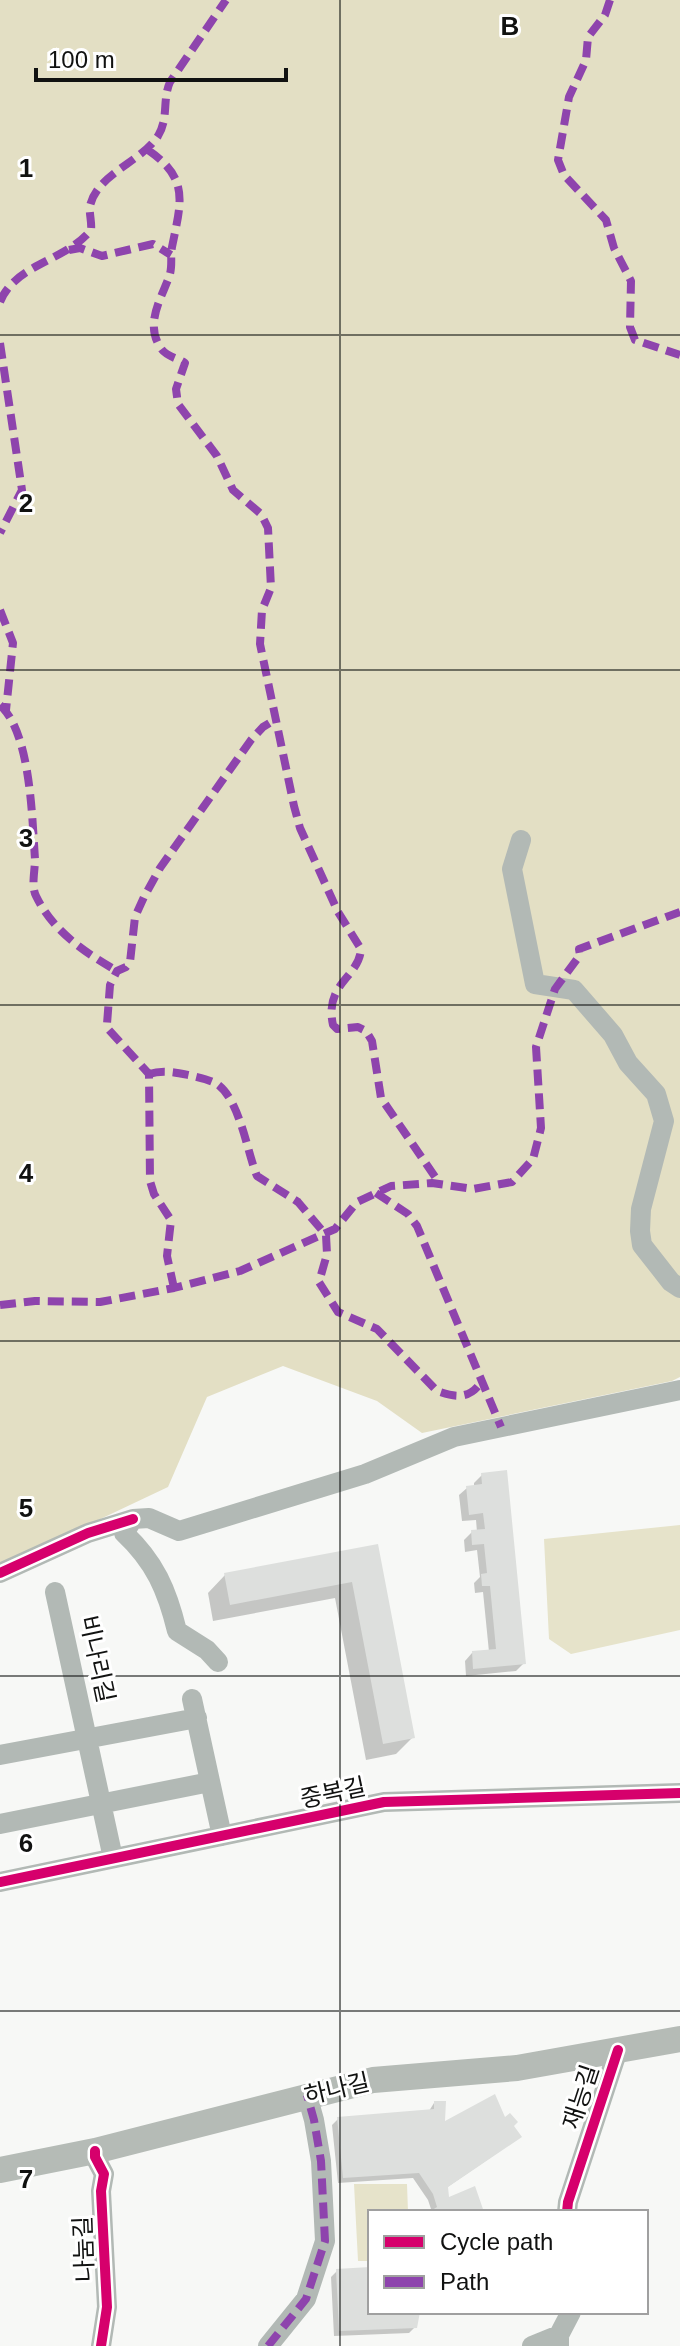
<svg xmlns="http://www.w3.org/2000/svg" width="680" height="2346" font-family="Arial,'Noto Sans KR',sans-serif">
<style>
.green{fill:#e6e3ca}
.forest{fill:#e3dfc4}
.shadow{fill:#0003}
.building{fill:#dddfdd}
.lines{fill:none;stroke-linecap:round;stroke-linejoin:round}
.minor{stroke:#b2b9b5;stroke-width:20}
.major{stroke:#b5bbb6;stroke-width:26}
.quiet{stroke:#8e44ad;stroke-width:8;stroke-dasharray:16 8;stroke-linecap:butt}
.cycleway-casing{stroke:#fff;stroke-width:15}
.cycleway{stroke:#d6006c;stroke-width:10}
.grid{fill:none;stroke:#111211;stroke-width:2;stroke-opacity:0.55}
.labels{text-anchor:middle;stroke-width:6;stroke-linejoin:round;paint-order:stroke}
.street-label{font-size:24px;fill:#111211;stroke:#fff}
.grid-label{font-size:26px;text-anchor:middle;font-weight:bold;fill:#111211;stroke:#fff;stroke-width:6;stroke-linejoin:round;paint-order:stroke}
</style>
<rect width="100%" height="100%" fill="#f7f8f6"/>
<path class="green" d="M680,1525v105l-109,24 -22,-15 -5,-100z
M354,2184h53l1,28h-38v49h-12z"/>
<path class="forest" d="M0,0h680v1377l-8,4 -250,52 -45,-32 -94,-35 -76,31 -39,90 -112,53 -56,31z"/>
<path class="shadow" d="M482,1475l42,188 -8,8 -50,5 -1,-15 7,-8 17,-1 -6,-60 -8,1 -1,-10 6,-6 -3,-27 -12,2 -1,-12 8,-8h5l-1,-12 -14,1 -3,-26 8,-7 7,-1v-4z
M377,1547l36,190 -17,17 -30,6 -31,-162 -122,23 -5,-28 17,-18z
M434,2103l8,21 62,-4 16,17 -74,51 1,12 35,12h-50l-4,-12 -15,-22 -75,5 -6,-58 6,-6 91,-8z
M370,2269v43h48l-3,15 -6,6 -75,3 -3,-59 6,-6z"/>
<path class="building" d="M507,1470l19,194 -53,5 -1,-18 24,-2 -6,-63h-8l-1,-12 6,-1 -3,-29 -12,1 -1,-15 14,-1 -2,-16 -14,2 -3,-29 16,-2 -1,-11z
M378,1544l37,194 -32,6 -31,-162 -122,23 -6,-32z
M495,2094l10,23 5,-4 8,9 -4,4 8,11 -74,50 1,10 26,-11 9,26h-55l8,-5 -4,-13 -14,-21 -76,5 -6,-61 97,-8v-8h12l-1,20z
M370,2267v45h50l-3,16 -78,3 -3,-62z"/>
<g class="lines">
<path class="minor" d="M521,840l-9,29 23,115 39,6 39,45 15,28 28,31 8,27 -23,88 -1,22 2,14 29,37 9,6
M0,1573l88,-40 45,-14
M55,1592l58,266
M218,1662l-11,-12 -30,-19c-10,-41 -22,-69 -53,-98l9,-14 16,-1 30,13 186,-57 89,-37 226,-47
M192,1699l30,137
M0,1755l197,-37
M0,1824l210,-42
M0,1882l384,-80 296,-9
M95,2151v6l9,17 -3,17 6,116 -6,39
M567,2212l1,-10 50,-152
M268,2346l38,-47 19,-58 -4,-80 -7,-41 -7,-25
M532,2346l27,-11
M559,2346v-11l12,-23"/>
<path class="major" d="M0,2170l95,-19 278,-71 144,-12 163,-29"/>
<path class="quiet" d="M610,0l-5,15 -17,22 -2,23 -17,37 -11,63 6,15 42,45 8,28 17,33 -1,46 5,13 45,15
M148,150c42,29 33,52 24,97 -2,11 1,19 -3,30 -8,22 -24,46 -9,70 6,10 18,11 25,16l-9,26 2,15 39,52 16,34 28,24 7,14 3,60 -9,22 -2,34 34,162 6,22 38,84 23,37c-2,29 -37,34 -28,76l4,4 21,-2 8,4 6,10 9,57 59,86
M69,250l11,-2 22,8 51,-12 18,11
M0,302c15,-38 66,-41 91,-72 1,-8 -2,-16 -1,-24 7,-32 51,-44 68,-70 11,-18 4,-36 12,-54l56,-82
M0,343l22,147 -22,43
M0,610l13,33 -7,67
M0,705c31,28 32,114 35,154 0,12 -4,27 1,37 17,35 48,56 81,75
M149,1074c15,-5 29,-1 44,2 8,2 17,4 24,8 23,16 30,68 40,92l41,26 28,33 1,19 -8,28 19,30 39,17 60,62c20,7 33,8 45,-10
M376,1193l32,21 9,12 84,201
M174,1288l-7,-32 4,-36 -17,-26 -4,-13 -1,-107 -40,-44 -2,-6 3,-39 7,-14 9,-4 4,-5 5,-45 9,-20 16,-29 91,-128 12,-13 13,-8
M0,1305l35,-4 65,1 74,-14 66,-17 95,-42 22,-27 34,-16 41,-3 41,6 39,-7 21,-23 8,-31 -5,-81 19,-58 25,-34 -1,-6 101,-37
M268,2346l38,-47 19,-58 -4,-80 -7,-41 -7,-25"/>
<defs>
<path id="cycleway" d="M0,1573l88,-40 45,-14
M0,1882l384,-80 296,-9
M95,2151v6l9,17 -3,17 6,116 -6,39
M567,2212l1,-10 50,-152"/>
</defs>
<use href="#cycleway" class="cycleway-casing"/>
<use href="#cycleway" class="cycleway"/>
</g>
<path class="grid" d="M340,0v2346M0,335h680M0,670h680M0,1005h680M0,1341h680M0,1676h680M0,2011h680"/>
<g class="labels">
<g class="street-label">
<text transform="translate(97 1659) rotate(78)" y="8">비나리길</text>
<text transform="translate(333 1793) rotate(-12)" y="8">중복길</text>
<text transform="translate(337 2089) rotate(-13)" y="8">하나길</text>
<text transform="translate(581 2097) rotate(-72)" y="8">재능길</text>
<text transform="translate(84 2249) rotate(-92)" y="8">나눔길</text>
</g>
</g>
<g class="grid-label">
<text x="510" y="35">B</text>
<text x="26" y="177">1</text>
<text x="26" y="512">2</text>
<text x="26" y="847">3</text>
<text x="26" y="1182">4</text>
<text x="26" y="1517">5</text>
<text x="26" y="1852">6</text>
<text x="26" y="2188">7</text>
</g>
<rect x="368" y="2210" width="280" height="104" fill="#ffffff" stroke="#a0a0a0" stroke-width="2"/>
<rect x="384" y="2236" width="40" height="12" fill="#d6006c" stroke="#a0a0a0" stroke-width="2"/>
<text x="440" y="2250" font-size="24" fill="#111211">Cycle path</text>
<rect x="384" y="2276" width="40" height="12" fill="#8e44ad" stroke="#a0a0a0" stroke-width="2"/>
<text x="440" y="2290" font-size="24" fill="#111211">Path</text>
<path d="M36 68v12h250v-12" fill="none" stroke="#111211" stroke-width="4"/>
<text x="48" y="68" font-size="24" fill="#111211" stroke="#ffffff" stroke-width="6" paint-order="stroke">100 m</text>
</svg>
